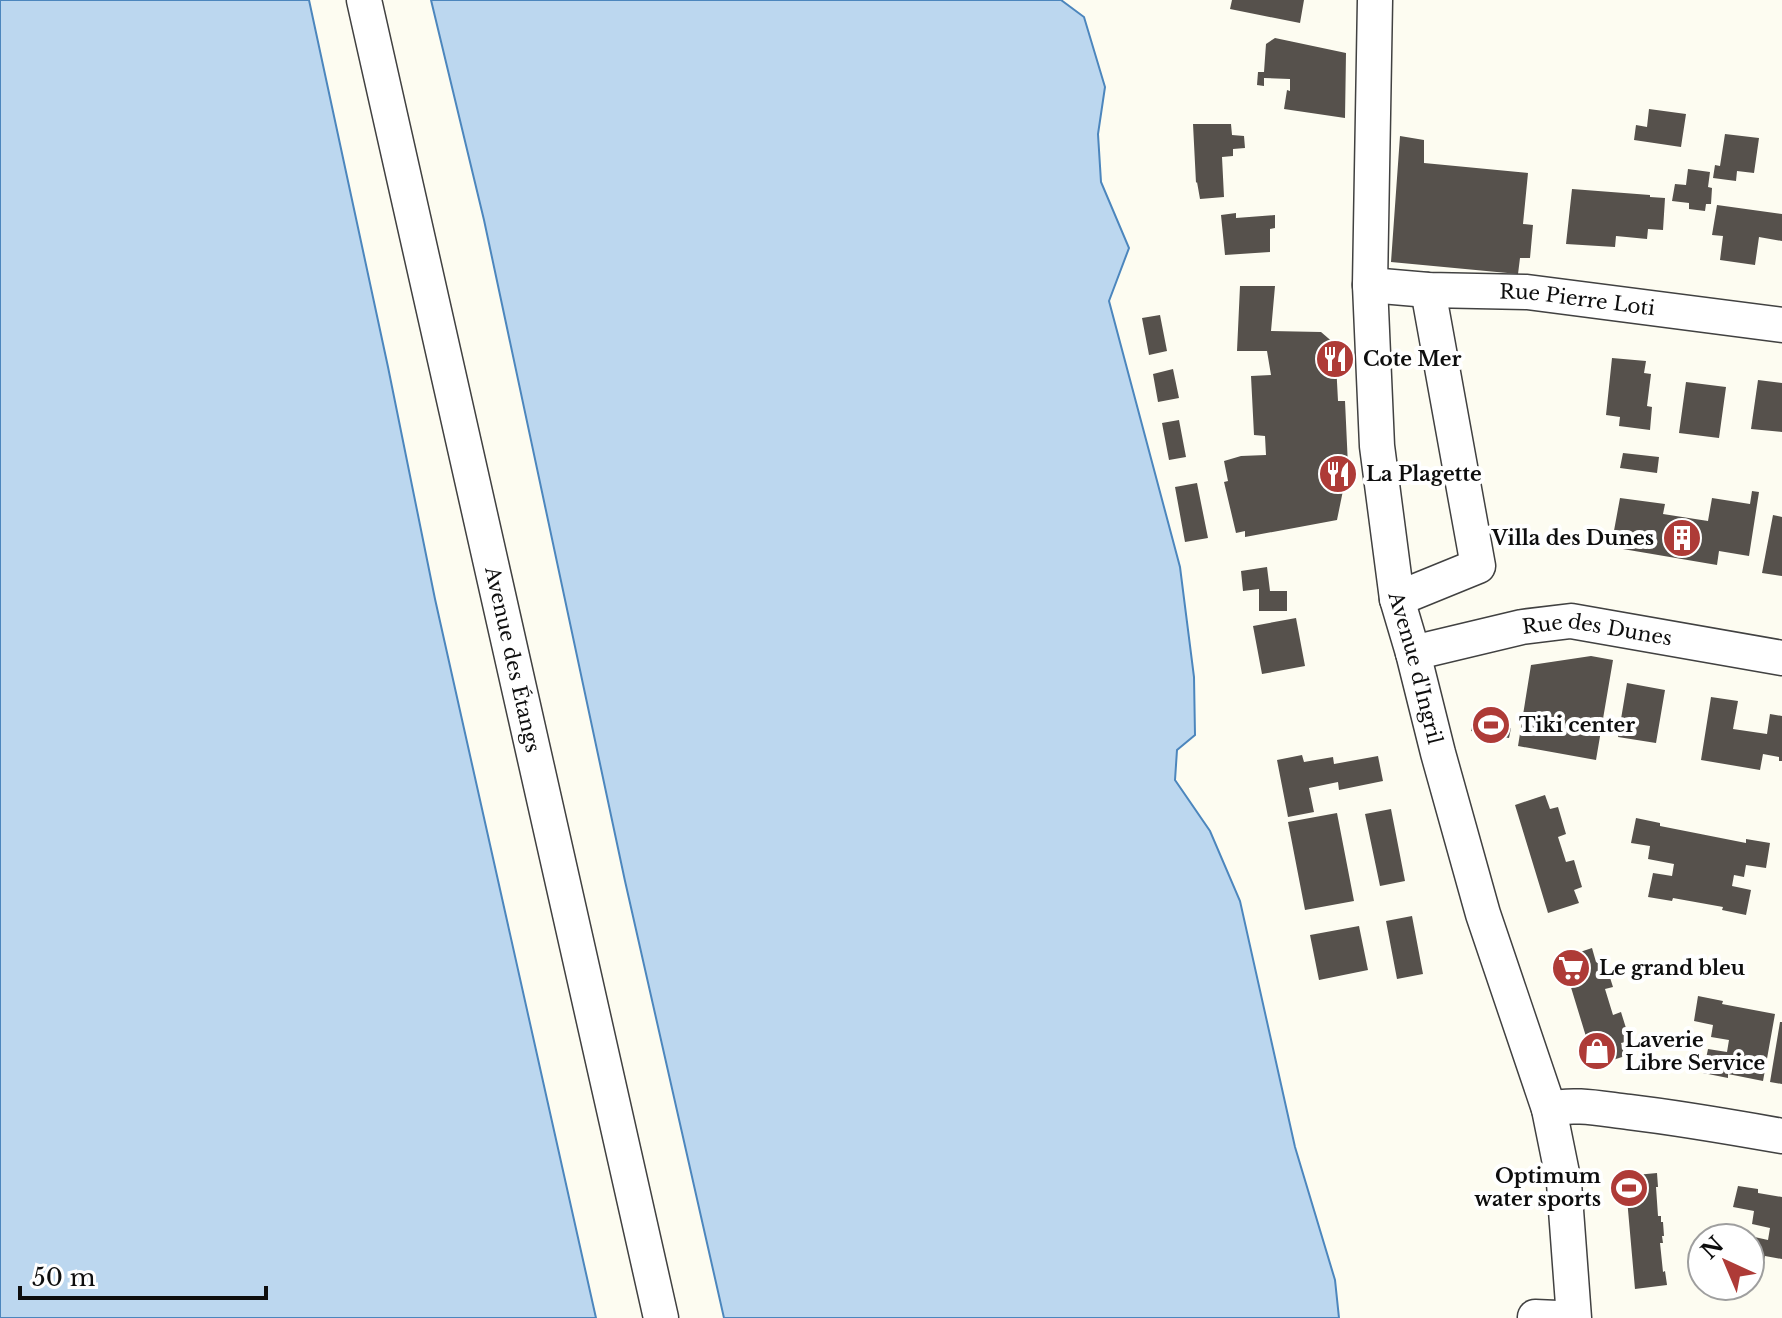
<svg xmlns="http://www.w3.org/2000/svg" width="1782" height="1318" font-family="'Libre Baskerville',serif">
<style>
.water{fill:#bcd7ef;stroke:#4c86bd;stroke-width:2}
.building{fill:#56514c}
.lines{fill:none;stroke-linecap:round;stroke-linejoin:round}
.minor-casing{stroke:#414141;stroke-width:37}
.minor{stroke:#fff;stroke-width:34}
.labels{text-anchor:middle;stroke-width:8;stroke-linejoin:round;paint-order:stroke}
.street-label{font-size:20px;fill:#0e0e0e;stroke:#fff}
.poi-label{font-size:20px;font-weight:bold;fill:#0e0e0e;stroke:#fff;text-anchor:start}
</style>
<rect width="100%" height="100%" fill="#fdfcf1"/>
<path class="water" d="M0,0h309l79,367 47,232 161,719h-596z
M431,0h630l23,17 21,70 -7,47 3,48 28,66 -20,53 71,266 14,110 1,58 -18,15 -2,30 35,51 30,70 55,246 40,133 4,38h-615l-99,-437 -141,-661z"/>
<path class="building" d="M1232,0h72l-4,23 -70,-14z
M1275,38l71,15 -1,65 -61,-9 3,-19 3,1v-12l-26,-1v8l-7,-1 1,-13h6l2,-28z
M1649,109l37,5 -5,33 -47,-7 2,-15 11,2z
M1193,124h38l1,11 12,1 1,12 -12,1v7l-11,1 2,40 -24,2 -3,-17 -1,1z
M1725,134l34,4 -5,35 -17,-2 -1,10 -23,-3 2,-13 5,1z
M1400,136l24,4v23l104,10 -5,51 10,1 -3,33h-10l-2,16 -127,-12z
M1688,169l22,3 -2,15 4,1 -1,16h-5l-1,7 -16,-2v-6l-17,-2 3,-17 11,1z
M1572,189l78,6v2l15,1 -2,32 -15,-1 -1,10 -31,-3 -1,11 -49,-3z
M1717,205l65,9v27l-23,-4 -4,28 -35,-5 3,-24 -11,-1z
M1236,213v5l39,-3v13l-5,1v23l-45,3 -4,-40z
M1240,286h35l-4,45 50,1 14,12 3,57h7l3,65 -11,54 -92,17v-6l-9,2 -12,-51 4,-1 -4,-20 17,-5 25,-1 -1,-19 -11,-1 -3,-59 20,-1 -4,-24h-30z
M1160,315l7,36 -18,4 -7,-37z
M1612,358l34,3 -2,12 7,1 -4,32 5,1 -2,23 -31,-4 1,-9 -14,-2z
M1173,369l6,29 -21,4 -5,-28z
M1758,380l24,3v49l-31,-3z
M1686,382l40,5 -7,51 -40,-5z
M1179,420l7,37 -17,3 -7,-37z
M1623,453l36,4 -2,16 -37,-5z
M1197,483l11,55 -23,4 -10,-55z
M1752,491l7,1 -10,64 -30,-5 -2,14 -106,-18 9,-49 45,6 -2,10 45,7 4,-23 38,6z
M1773,515l9,2v59l-20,-3z
M1267,567l3,24h17v20h-28v-22l-16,2 -2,-20z
M1296,618l9,48 -43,8 -9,-48z
M1591,656l22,4 -17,100 -78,-14 13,-81z
M1627,683l38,7 -9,53 -38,-6z
M1711,697l27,4 -5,28 34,5 3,-20 12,2v45h-3v-4l-16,-3 -3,16 -59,-10z
M1473,722l38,6 -2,10 -38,-7z
M1302,755l2,7 29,-5 1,7 44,-8 5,25 -44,9 -1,-8 -29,6 5,24 -26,5 -11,-57z
M1545,795l5,14 8,-2 8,27 -8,3 8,25 8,-2 8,27 -8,3 5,13 -31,10 -33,-108z
M1391,809l14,72 -25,5 -15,-72z
M1337,813l17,88 -49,9 -17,-88z
M1636,818l24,5v3l86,17v-4l24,4 -4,25 -20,-3 -2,12 -10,-2 -2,11 19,4 -5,25 -24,-5 1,-3 -50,-9 -1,3 -24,-4 5,-24 19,3 2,-12 -26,-5 2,-13 -19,-3z
M1412,916l11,58 -26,5 -11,-58z
M1359,926l9,44 -49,10 -9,-45z
M1592,948l4,14 8,-3 9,28 -8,2 8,26 8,-3 9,29 -9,2 4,13 -30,10 -33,-108z
M1698,996l25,5 -1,3 53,10 -12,67 -35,-7v4l-25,-5 5,-24 19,3 2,-12 -18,-3 2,-12 -19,-4z
M1780,1022h2v62l-12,-2z
M1657,1173l1,14h-2l2,29h3v6h2l1,14h-2l1,7h-3l3,29 2,-1 2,14 -32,4 -10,-113z
M1738,1186l20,3v4l24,4v62l-17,-3 -1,5 -14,-3v-22l18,4 2,-12 -18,-4 2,-13 -21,-4z"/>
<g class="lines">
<defs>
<g id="minor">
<path id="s1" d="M364,0l297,1318"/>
<path id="s2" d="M1375,0l-5,285 7,161 20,153 16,54 25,100 45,161 66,195 15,74 10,135"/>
<path id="s3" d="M1370,285l58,5 99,2 255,33"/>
<path d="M1397,599l81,-33 -50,-276"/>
<path id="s4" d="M1413,653l109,-26 49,-6 211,37"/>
<path d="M1549,1109c26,-6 53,0 80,3 51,6 102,15 153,24"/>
<path d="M1535,1317l23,1"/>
</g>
</defs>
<use href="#minor" class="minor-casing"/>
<use href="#minor" class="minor"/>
</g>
<defs>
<symbol id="restaurant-disc" viewBox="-11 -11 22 22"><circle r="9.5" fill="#ae3b37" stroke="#fff"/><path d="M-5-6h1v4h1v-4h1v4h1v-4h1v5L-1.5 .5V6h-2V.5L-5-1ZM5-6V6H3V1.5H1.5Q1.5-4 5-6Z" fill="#fff"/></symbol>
<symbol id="building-disc" viewBox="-11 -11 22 22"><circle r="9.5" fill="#ae3b37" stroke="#fff"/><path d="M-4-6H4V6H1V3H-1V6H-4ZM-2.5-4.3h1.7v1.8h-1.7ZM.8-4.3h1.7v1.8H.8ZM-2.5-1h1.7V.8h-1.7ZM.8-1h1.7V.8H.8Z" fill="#fff"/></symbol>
<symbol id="stadium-disc" viewBox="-11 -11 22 22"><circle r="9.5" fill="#ae3b37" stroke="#fff"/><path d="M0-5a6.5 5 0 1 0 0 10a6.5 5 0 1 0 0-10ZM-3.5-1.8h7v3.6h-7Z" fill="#fff"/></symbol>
<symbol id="supermarket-disc" viewBox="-11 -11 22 22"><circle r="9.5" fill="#ae3b37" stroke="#fff"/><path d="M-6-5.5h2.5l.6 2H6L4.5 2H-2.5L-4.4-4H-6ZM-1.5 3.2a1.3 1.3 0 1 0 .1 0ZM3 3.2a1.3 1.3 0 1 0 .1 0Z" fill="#fff"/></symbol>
<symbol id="shop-disc" viewBox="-11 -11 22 22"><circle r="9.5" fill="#ae3b37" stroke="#fff"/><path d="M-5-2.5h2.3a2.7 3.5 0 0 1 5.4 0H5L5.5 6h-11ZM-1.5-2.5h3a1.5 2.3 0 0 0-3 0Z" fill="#fff"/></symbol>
</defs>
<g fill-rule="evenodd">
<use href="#restaurant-disc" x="1313" y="337" width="44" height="44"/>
<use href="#restaurant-disc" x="1316" y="452" width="44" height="44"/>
<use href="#building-disc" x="1660" y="516" width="44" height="44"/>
<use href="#stadium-disc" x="1469" y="703" width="44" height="44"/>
<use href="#supermarket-disc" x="1549" y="946" width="44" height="44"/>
<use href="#shop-disc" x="1575" y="1029" width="44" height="44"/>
<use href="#stadium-disc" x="1607" y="1166" width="44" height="44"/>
</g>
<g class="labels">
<g class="street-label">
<text dy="7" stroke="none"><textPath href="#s3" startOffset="208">Rue Pierre Loti</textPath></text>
<text dy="7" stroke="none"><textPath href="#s4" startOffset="188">Rue des Dunes</textPath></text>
<text dy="7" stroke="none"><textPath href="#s1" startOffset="676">Avenue des Étangs</textPath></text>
<text dy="7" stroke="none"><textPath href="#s2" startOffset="672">Avenue d'Ingril</textPath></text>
</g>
<g class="poi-label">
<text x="1363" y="366">Cote Mer</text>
<text x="1366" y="481">La Plagette</text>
<text x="1654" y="545" text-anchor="end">Villa des Dunes</text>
<text x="1519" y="732">Tiki center</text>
<text x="1599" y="975">Le grand bleu</text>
<text x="1625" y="1047">Laverie<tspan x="1625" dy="23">Libre Service</tspan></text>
<text x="1601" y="1183" text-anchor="end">Optimum<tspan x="1601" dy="23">water sports</tspan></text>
</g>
</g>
<g transform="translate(1726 1262) rotate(316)"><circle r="38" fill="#ffffff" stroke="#9f9f9f" stroke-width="2"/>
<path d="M0-6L14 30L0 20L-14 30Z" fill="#ae3b37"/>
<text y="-12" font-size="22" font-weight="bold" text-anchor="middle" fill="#0e0e0e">N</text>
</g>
<path d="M20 1286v12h246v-12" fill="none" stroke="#0e0e0e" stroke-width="4"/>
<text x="32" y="1286" font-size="24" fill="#0e0e0e" stroke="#ffffff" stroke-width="6" paint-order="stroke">50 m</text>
</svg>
